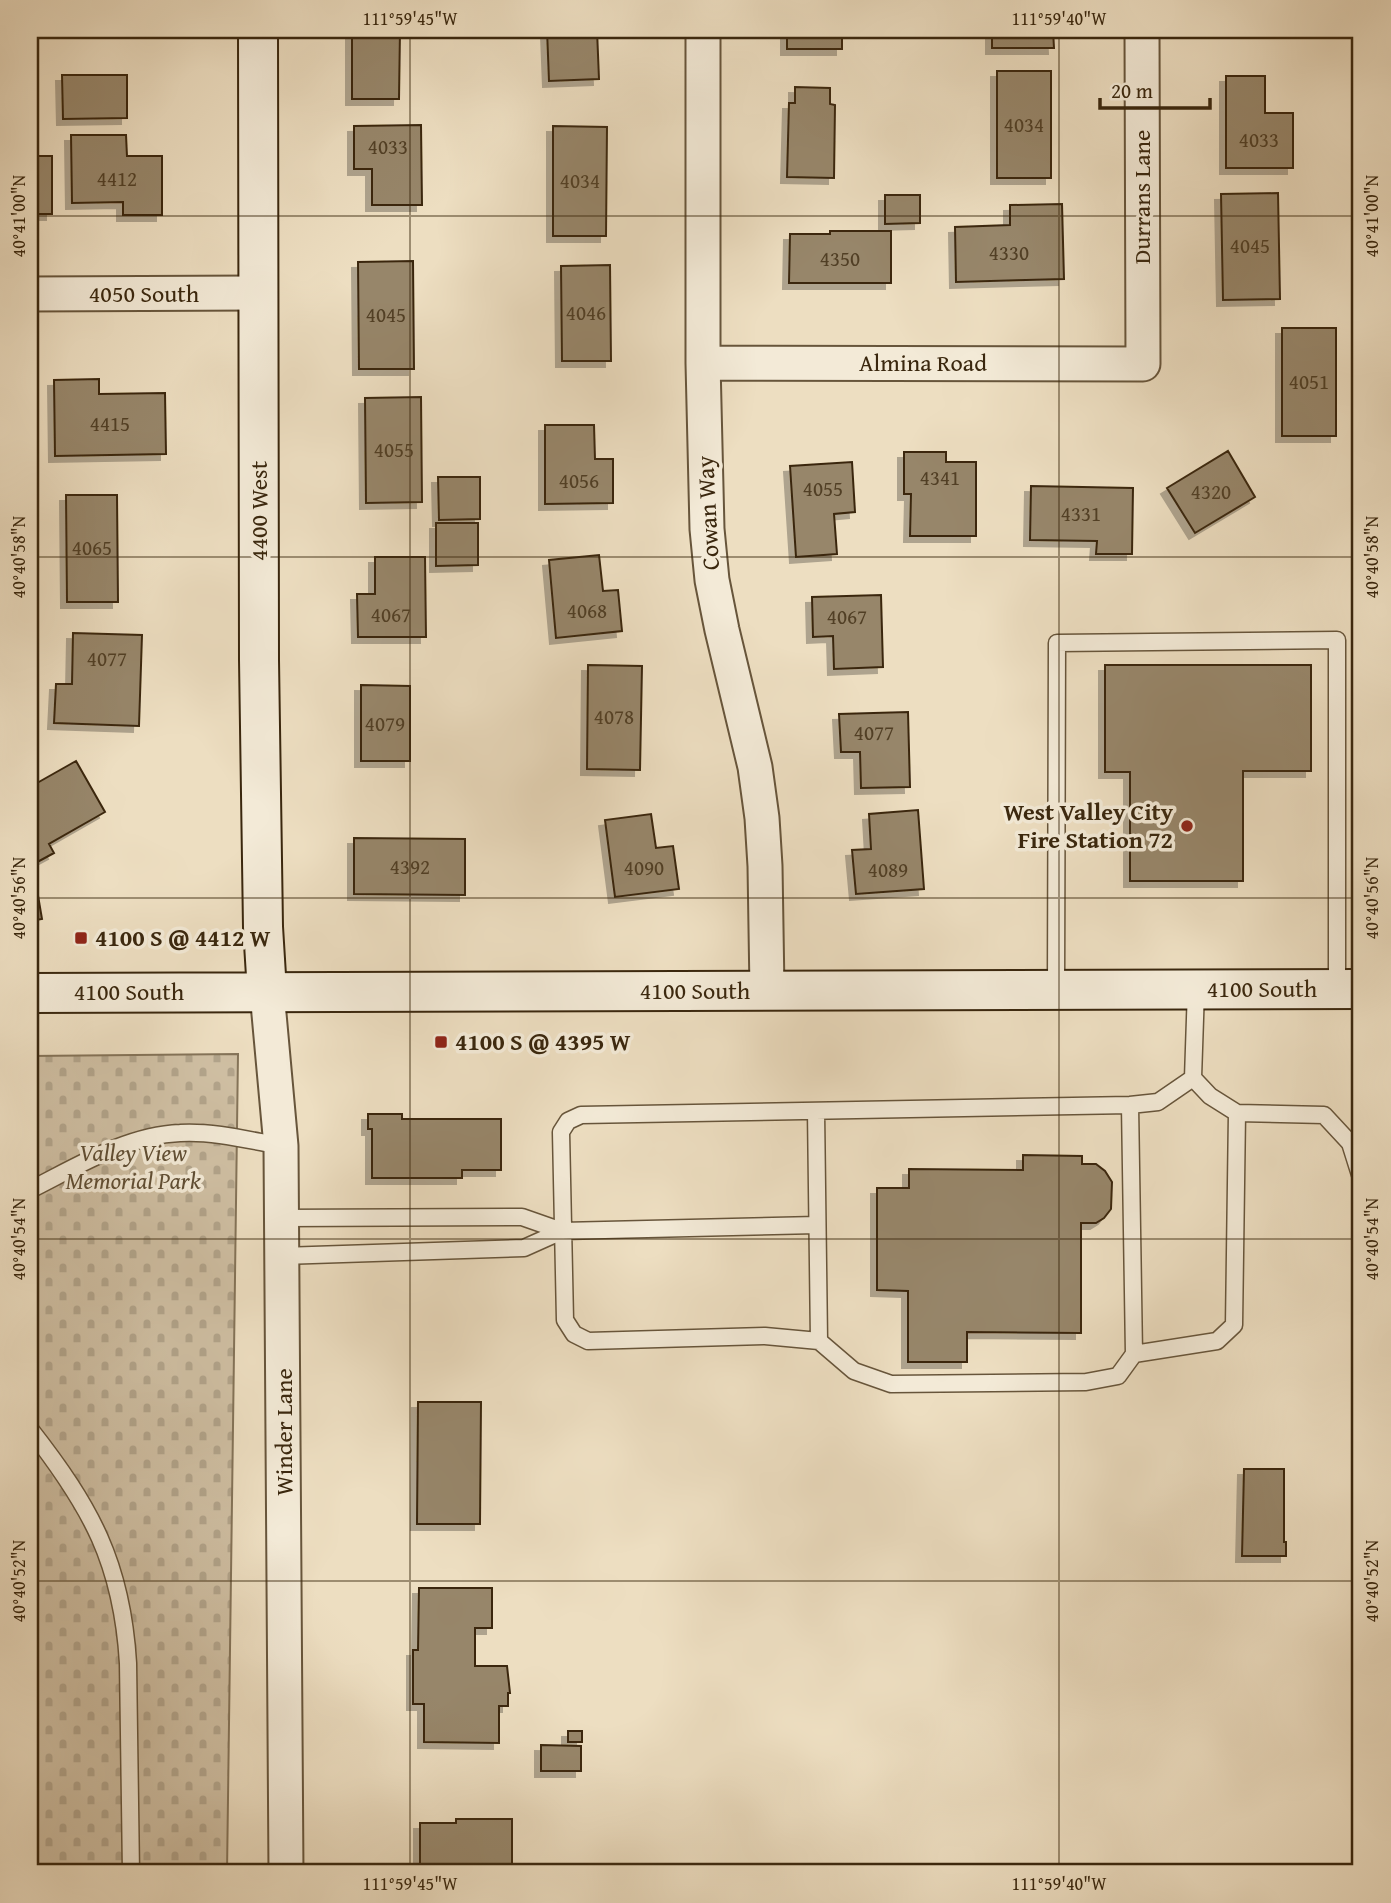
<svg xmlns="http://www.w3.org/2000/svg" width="1391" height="1903" font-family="'Gentium Book Plus',serif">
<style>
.cemetery{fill:url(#cemetery-stones);stroke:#847358;stroke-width:2}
.building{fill:#97866b;stroke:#3a270e;stroke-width:2;filter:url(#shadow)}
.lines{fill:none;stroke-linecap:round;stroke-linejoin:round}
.lane-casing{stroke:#67553b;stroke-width:19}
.street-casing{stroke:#67553b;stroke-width:37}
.secondary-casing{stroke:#3a270e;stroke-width:42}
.lane{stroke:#f3ead7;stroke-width:16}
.street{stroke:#f3ead7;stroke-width:33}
.secondary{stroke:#f3ead7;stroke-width:38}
.ticks{fill:none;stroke:#3a270e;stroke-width:2;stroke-opacity:0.45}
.poi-dot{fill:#8f2418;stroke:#f3ead7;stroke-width:2.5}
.labels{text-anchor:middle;stroke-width:7;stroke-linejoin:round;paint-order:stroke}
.number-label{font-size:21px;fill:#513f25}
.street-label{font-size:24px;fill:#3a270e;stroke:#f3ead7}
.poi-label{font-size:24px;font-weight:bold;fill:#3a270e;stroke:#f3ead7;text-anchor:start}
.park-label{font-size:24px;font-style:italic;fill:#5f4d33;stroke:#f3ead7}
.neatline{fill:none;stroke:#3a270e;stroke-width:2.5}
.ticks-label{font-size:18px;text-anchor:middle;fill:#3a270e}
</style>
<defs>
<pattern id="cemetery-stones" width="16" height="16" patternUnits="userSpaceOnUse" patternTransform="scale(1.75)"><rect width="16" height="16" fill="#cfbfa3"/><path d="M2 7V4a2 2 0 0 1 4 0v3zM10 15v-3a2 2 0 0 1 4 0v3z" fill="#b2a48b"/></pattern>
<filter id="shadow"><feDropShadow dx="-6" dy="6" stdDeviation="0" flood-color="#0004"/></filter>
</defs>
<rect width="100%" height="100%" fill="#eddec1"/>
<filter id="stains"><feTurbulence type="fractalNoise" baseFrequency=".00286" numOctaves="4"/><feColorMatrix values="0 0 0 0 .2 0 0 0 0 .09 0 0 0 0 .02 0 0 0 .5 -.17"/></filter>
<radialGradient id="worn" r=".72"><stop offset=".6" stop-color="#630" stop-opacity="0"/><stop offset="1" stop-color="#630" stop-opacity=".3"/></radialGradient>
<path class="cemetery" d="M238,1054l-11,819h-197v-817z"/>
<path class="building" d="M352,30h48l-1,69h-47z
M547,30h50l2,49 -50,2z
M787,30h55v19h-55z
M992,30h61l1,18h-62z
M997,71h54v107h-54z
M62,75h65v43l-64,1z
M1226,76h39v37h28v55h-67z
M795,87l35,1v16l5,1 -1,73 -47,-1 2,-74h6z
M421,125l1,80h-50v-36h-18v-43z
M553,126l54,1 -1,109h-53z
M71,135h55l1,21h35v59h-39v-13l-51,1z
M30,156h22v58h-22z
M1278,193l2,106 -57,1 -2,-106z
M885,195h35v28l-35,1z
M1062,204l2,75 -108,3 -1,-55 55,-2v-20z
M830,231h61v52h-102l1,-49h40z
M413,261l1,108h-55l-1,-107z
M610,265l1,96h-49l-1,-95z
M1282,328h54v108h-54z
M99,379v15l66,-1 1,61 -111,2 -1,-76z
M421,397l1,105 -56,1 -1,-105z
M545,425h49l1,34h18v44l-68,1z
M1228,451l27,46 -60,36 -28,-45z
M904,452h42v10h30v74h-66l1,-42h-7z
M852,462l3,50 -21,2 3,40 -41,3 -6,-91z
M438,477h42v42l-41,1z
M1031,486l102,2 -1,66h-36l1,-13 -67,-1z
M66,495h51l1,107h-51z
M436,523h42v42l-42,1z
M599,555l4,36 15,-1 4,41 -66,7 -7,-78z
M375,557h50l1,80h-68l-1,-43h18z
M881,595l2,72 -49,2 -1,-33 -20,1 -1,-40z
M73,633l69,2 -3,91 -85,-3 2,-39h16z
M588,665l54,1 -2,104 -53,-1z
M1105,665h206v106h-68v110h-113v-109h-25z
M361,685l49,1v75h-49z
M908,712l2,75 -49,1 -1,-36h-19l-2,-38z
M76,761l29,51 -56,32 5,9 -24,13v-79z
M918,810l6,79 -68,5 -4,-44 19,-1 -2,-35z
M651,814l5,34 17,-2 6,43 -64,8 -10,-77z
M354,838l111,1v56l-111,-1z
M35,878l7,41 -12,2v-42z
M368,1114h34v5h99v51h-39v8h-90v-49h-4z
M1023,1155l59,1v8h14l9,7 7,11 -1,27 -7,9 -8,5h-15v110l-114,-1v30h-59v-71l-31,-1v-102h32v-19l114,1z
M418,1402h63l-1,122h-63z
M1244,1469h40v73h2v14h-44z
M419,1588h73v40h-17v38h32l3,27h-2v13h-9v37l-75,-1v-38h-11v-54h5z
M568,1731h14v11h-14z
M541,1745l40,1v25h-40z
M456,1819h56v54h-89v-2h-3v-48h36z"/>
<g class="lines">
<defs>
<path id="lane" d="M1056,989l1,-346 280,-3v349
M1193,1078l-35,24 -28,3 -549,10 -13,6 -7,11 4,188 9,14 14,7 177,-5 54,5 35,30 37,13 195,-2 32,-6 16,-22 83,-13 17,-16 3,-212 -27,-17 -17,-18 3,-89
M1130,1105l4,249
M816,1111l3,230
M1237,1113l87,2 26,28 11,35
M30,1190c46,-23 97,-55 150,-57 33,-2 68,7 101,13
M281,1218l241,-1 40,14 -38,17 -242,8
M562,1231l255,-6
M30,1429c61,78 92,134 98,234l3,210"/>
<path id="street" d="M703,30v333l4,166 5,51 10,50 33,137 7,51 3,48 2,124
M30,294l229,-1
M703,363l440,1 -1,-334
M267,992l14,154 5,727"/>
<path id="secondary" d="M258,30l1,630 4,267 4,65
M30,993l1331,-4"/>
</defs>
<use href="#lane" class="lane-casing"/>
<use href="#street" class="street-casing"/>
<use href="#secondary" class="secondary-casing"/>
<use href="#lane" class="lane"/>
<use href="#street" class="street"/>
<use href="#secondary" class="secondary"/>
</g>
<path class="ticks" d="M410,30v1843M1059,30v1843M30,216h1331M30,557h1331M30,898h1331M30,1239h1331M30,1581h1331"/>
<g class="poi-dot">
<circle cx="1187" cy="826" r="7"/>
<rect x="74" y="931" width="14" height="14" rx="3.5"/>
<rect x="434" y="1035" width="14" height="14" rx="3.5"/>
</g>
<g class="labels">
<g class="number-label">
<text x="1024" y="132">4034</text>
<text x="1259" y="147">4033</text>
<text x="388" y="154">4033</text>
<text x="117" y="186">4412</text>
<text x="580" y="188">4034</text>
<text x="1250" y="253">4045</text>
<text x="1009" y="260">4330</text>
<text x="840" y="266">4350</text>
<text x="586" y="320">4046</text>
<text x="386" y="322">4045</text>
<text x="1309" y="389">4051</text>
<text x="110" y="431">4415</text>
<text x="394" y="457">4055</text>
<text x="940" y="485">4341</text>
<text x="579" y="488">4056</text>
<text x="823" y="496">4055</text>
<text x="1211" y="499">4320</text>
<text x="1081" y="521">4331</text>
<text x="92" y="555">4065</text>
<text x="587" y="618">4068</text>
<text x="391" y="622">4067</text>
<text x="847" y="624">4067</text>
<text x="107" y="666">4077</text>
<text x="614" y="724">4078</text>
<text x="385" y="731">4079</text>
<text x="874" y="740">4077</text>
<text x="410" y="874">4392</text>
<text x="644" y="875">4090</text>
<text x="888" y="877">4089</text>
</g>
<g class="street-label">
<text transform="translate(1142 197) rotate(-90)" y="8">Durrans Lane</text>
<text x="144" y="302">4050 South</text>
<text x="923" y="371">Almina Road</text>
<text transform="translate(259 511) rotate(-90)" y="8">4400 West</text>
<text transform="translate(708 513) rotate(-93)" y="8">Cowan Way</text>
<text x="1262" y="997">4100 South</text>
<text x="695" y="999">4100 South</text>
<text x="129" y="1000">4100 South</text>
<text transform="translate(284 1432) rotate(-90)" y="8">Winder Lane</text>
</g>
<g class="poi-label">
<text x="1173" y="820" text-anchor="end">West Valley City<tspan x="1173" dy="28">Fire Station 72</tspan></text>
<text x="95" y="946">4100 S @ 4412 W</text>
<text x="455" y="1050">4100 S @ 4395 W</text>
</g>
<g class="park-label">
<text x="133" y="1161">Valley View<tspan x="133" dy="28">Memorial Park</tspan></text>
</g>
</g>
<rect width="1391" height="1903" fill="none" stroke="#eddec1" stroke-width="77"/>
<path d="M1100 98v10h110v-10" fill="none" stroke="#3a270e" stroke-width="3.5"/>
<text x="1111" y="98" font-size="21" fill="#3a270e" stroke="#f3ead7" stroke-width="5" paint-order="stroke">20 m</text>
<rect x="38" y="38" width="1314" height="1826" class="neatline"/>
<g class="ticks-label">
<text x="410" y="25">111°59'45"W</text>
<text x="1059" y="25">111°59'40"W</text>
<text transform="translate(19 216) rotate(-90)" y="6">40°41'00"N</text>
<text transform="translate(1372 216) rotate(-90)" y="6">40°41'00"N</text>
<text transform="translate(19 557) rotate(-90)" y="6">40°40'58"N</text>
<text transform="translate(1372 557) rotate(-90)" y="6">40°40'58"N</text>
<text transform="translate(19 898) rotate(-90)" y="6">40°40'56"N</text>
<text transform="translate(1372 898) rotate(-90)" y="6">40°40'56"N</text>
<text transform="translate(19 1239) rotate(-90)" y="6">40°40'54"N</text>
<text transform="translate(1372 1239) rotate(-90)" y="6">40°40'54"N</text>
<text transform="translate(19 1581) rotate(-90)" y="6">40°40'52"N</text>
<text transform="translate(1372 1581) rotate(-90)" y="6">40°40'52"N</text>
<text x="410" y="1890">111°59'45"W</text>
<text x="1059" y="1890">111°59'40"W</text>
</g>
<rect width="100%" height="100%" filter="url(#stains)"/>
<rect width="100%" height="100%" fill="url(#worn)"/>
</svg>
